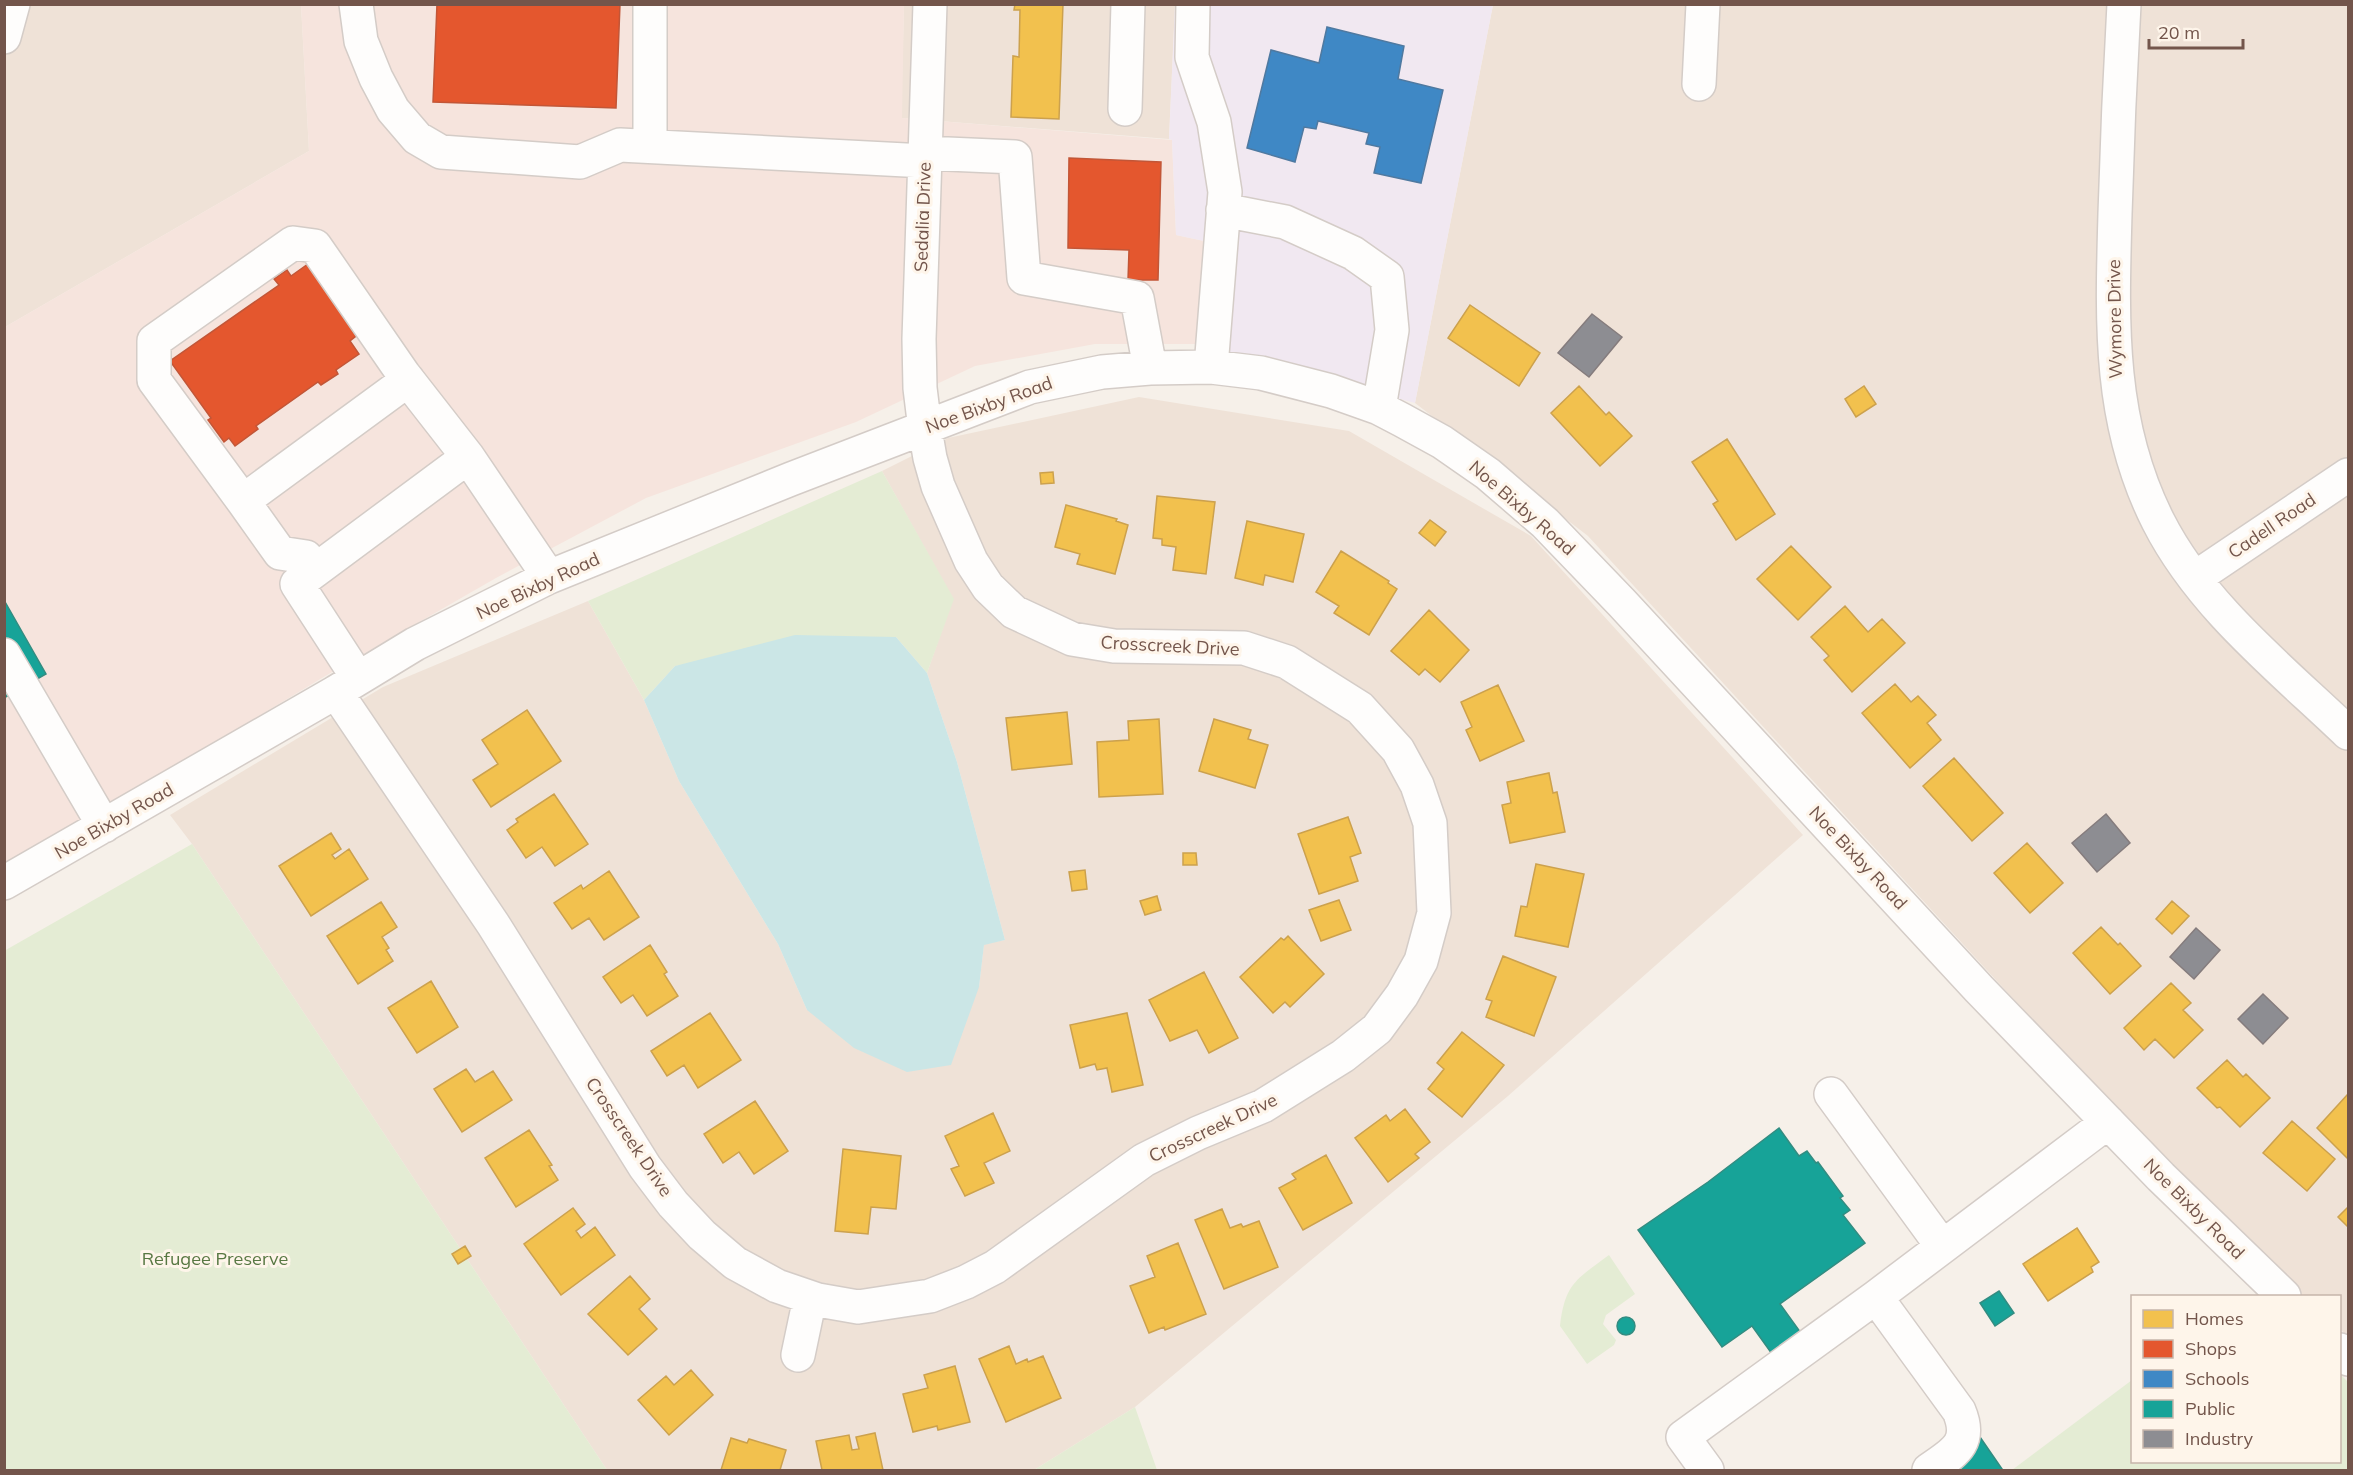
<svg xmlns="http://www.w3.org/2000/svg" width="2353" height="1475" font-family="Mulish,sans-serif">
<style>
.residential{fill:#efe2d7}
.commercial{fill:#f6e4dd}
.education{fill:#f1e8f1}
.green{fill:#e4ecd4}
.water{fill:#cbe6e6}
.homes{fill:#f2c14e;stroke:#cca14d;stroke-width:1.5}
.shops{fill:#e4572e;stroke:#c25637;stroke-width:1.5}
.schools{fill:#3f88c5;stroke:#4f79a0;stroke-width:1.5}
.public{fill:#17a398;stroke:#338c81;stroke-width:1.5}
.industry{fill:#8d8d92;stroke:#857c7d;stroke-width:1.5}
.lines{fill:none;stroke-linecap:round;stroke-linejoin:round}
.minor-casing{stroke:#d4ccc7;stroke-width:36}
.minor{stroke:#fefdfc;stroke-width:33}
.labels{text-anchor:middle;stroke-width:6;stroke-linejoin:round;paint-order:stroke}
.street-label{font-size:18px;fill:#73554b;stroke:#fef5ea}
.park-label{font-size:18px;fill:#587843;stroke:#fef5ea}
</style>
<rect width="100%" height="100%" fill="#f6f0e9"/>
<path class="residential" d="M5,5h296l8,146 -304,176z
M904,5h271l-6,134 -268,-21z
M1493,5h855v1332l-8,-8v-33h-37l-93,-83 -622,-677 -173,-133z
M1139,397l210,34 182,105 272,299 -295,261 -373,311 -101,63h-427l-415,-626 -22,-29 213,-128 205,-86 56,99 35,81 99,163 29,66 172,-23 5,-43 21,-4 -48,-178 -30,-89 26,-74 -71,-128 66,-33z"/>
<path class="commercial" d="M301,5h603l-2,113 270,22 4,95 28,6 -8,103h-101l-120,22 -119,56 -210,76 -150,80 -169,97 -322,194v-542l304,-176z"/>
<path class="education" d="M1175,5h318l-78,398 -219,-59 8,-103 -28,-6 -4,-95 -3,-1z"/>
<path class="green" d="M882,471l72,128 -27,74 -31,-36 -221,29 -31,34 -56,-99z
M192,844l415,626h-602l-1,-519z
M1609,1255l26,39 -29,21 -3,9 13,16 -2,5 -27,19 -27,-38c5,-43 17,-47 49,-71z
M2340,1374l8,8v88h-336l120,-90v82h208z
M1135,1407l22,63h-123z"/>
<path class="water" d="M795,635l101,2 31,36 30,89 48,178 -21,5 -5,42 -28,78 -44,7 -53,-24 -47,-38 -29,-66 -99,-163 -35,-81 31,-34z"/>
<path class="homes" d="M1015,4h48l-4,115 -48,-2 2,-61 6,1 1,-47h-6z
M1470,305l70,48 -21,33 -71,-48z
M1579,386l27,29 3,-3 23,24 -32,30 -49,-53z
M1864,386l12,18 -20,13 -11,-18z
M1727,439l48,75 -39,26 -23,-36 5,-3 -26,-39z
M1053,472l1,11 -13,1 -1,-11z
M1157,496l58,6 -9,72 -33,-4 3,-23 -14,-2v-6l-9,-1z
M1066,505l51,14 -1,2 12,4 -13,49 -38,-10 3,-10 -25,-7z
M1430,520l16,12 -11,14 -16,-13z
M1247,521l57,13 -11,48 -28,-7 -2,10 -28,-7z
M1791,546l40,41 -33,33 -41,-41z
M1341,551l48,30 -1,2 9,6 -28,46 -35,-22 5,-7 -23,-14z
M1845,606l23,26 14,-13 23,24 -53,49 -28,-32 5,-4 -18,-19z
M1429,610l40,40 -29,32 -15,-13 -6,6 -28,-24z
M1895,684l16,18 7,-6 18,19 -9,8 14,17 -31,28 -48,-55z
M1498,685l26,56 -44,20 -14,-31 6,-3 -11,-25z
M527,710l34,51 -70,46 -18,-27 25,-16 -16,-24z
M1067,712l5,52 -60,6 -6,-52z
M1159,719l4,75 -64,3 -2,-55 32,-2 -1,-19z
M1214,719l37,11 -3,9 20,6 -13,43 -56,-17z
M1954,758l49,55 -31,28 -49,-55z
M1549,773l4,20 4,-1 8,40 -55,11 -8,-38 9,-2 -4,-21z
M554,794l34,50 -33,22 -13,-19 -16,11 -19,-28 11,-8 -2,-3z
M1348,817l13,36 -11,4 8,24 -39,13 -21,-60z
M331,833l10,16 -9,6 3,4 14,-10 19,30 -57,37 -32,-50z
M2027,843l36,40 -33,30 -36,-40z
M1183,853h13l1,12h-14z
M1536,864l48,10 -16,73 -53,-11 6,-30 6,1z
M1085,870l2,19 -15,2 -3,-19z
M609,871l30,46 -35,23 -15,-22 -17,11 -18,-26 27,-18 2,4z
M1157,896l4,14 -16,5 -5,-14z
M1339,900l12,30 -30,11 -12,-31z
M2172,901l17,15 -17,18 -16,-15z
M381,902l16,25 -15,10 7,11 -3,2 7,11 -35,23 -31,-48z
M2101,927l17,18 2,-2 21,23 -31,28 -37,-41z
M1288,936l36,38 -34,33 -5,-5 -12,11 -33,-36 41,-39 3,2z
M650,945l17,27 -3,2 14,22 -31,20 -14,-21 -12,8 -18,-26z
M1503,956l53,21 -22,59 -48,-19 6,-16 -6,-2z
M1204,972l34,66 -29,15 -12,-23 -27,11 -21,-41z
M431,981l27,46 -41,26 -29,-45z
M2171,983l20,20 -8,7 20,20 -29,28 -19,-19 -11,11 -20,-22z
M710,1013l31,47 -43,28 -14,-23 -17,11 -16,-25z
M1127,1013l16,72 -31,7 -5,-24 -10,2 -2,-6 -15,4 -10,-43z
M1462,1032l42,33 -42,52 -34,-28 16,-20 -7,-6z
M2227,1060l16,17 3,-3 24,24 -30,29 -20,-20 -3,1 -20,-20z
M466,1069l9,13 18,-11 19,29 -50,32 -28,-43z
M2348,1094v65l-31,-31z
M755,1101l33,50 -34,23 -15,-22 -16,11 -19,-29z
M1405,1109l25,33 -15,12 4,4 -31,24 -33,-44 31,-23 4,6z
M993,1113l17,38 -26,12 10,20 -29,13 -14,-27 8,-3 -14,-30z
M2292,1121l43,38 -28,32 -44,-38z
M529,1130l23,35 -3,1 9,14 -42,27 -31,-49z
M843,1149l58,7 -5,53 -25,-2 -3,27 -33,-3z
M1326,1155l26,48 -49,27 -24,-42 17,-9 -4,-5z
M2348,1207v20l-10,-10z
M573,1208l12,16 -9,7 5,7 14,-11 20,28 -54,40 -37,-51z
M1222,1209l8,19 11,-4 2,3 16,-6 19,46 -54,22 -29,-69z
M2077,1228l22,34 -8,5 2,5 -45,29 -25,-37z
M1178,1243l28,71 -41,16 -1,-3 -15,6 -19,-47 25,-9 -8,-21z
M465,1246l6,10 -13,8 -6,-10z
M630,1276l20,23 -11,10 18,20 -29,26 -40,-41z
M1009,1346l7,18 11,-5 1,3 15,-6 18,42 -55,24 -27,-63z
M955,1366l15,56 -32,8 -1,-4 -24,6 -10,-38 25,-6 -4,-13z
M691,1370l22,25 -44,40 -31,-35 28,-24 8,9z
M875,1433l8,37h-61l-6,-29 33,-6 3,15 7,-1 -3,-12z
M731,1438l16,5 2,-4 37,11 -6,20h-59z"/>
<path class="shops" d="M437,4h183l-4,104 -183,-6z
M1069,158l92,4 -3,118h-30l1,-30 -61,-2z
M308,264l34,46 -2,2 16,24 -6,5 9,13 -23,16 2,4 -17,11 -3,-3 -62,44 2,3 -23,17 -6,-8 -5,4 -16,-22 3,-2 -41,-57 109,-76 -5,-6 13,-9 4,6z"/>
<path class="schools" d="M1327,27l77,19 -6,33 45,11 -22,93 -47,-10 6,-26 -14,-3 3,-11 -51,-12 -2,8 -12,-2 -9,35 -48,-14 24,-98 48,13z"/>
<path class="public" d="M4,600l42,74 -42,24z
M1779,1128l20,28 8,-5 9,12 2,-1 25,34 -3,2 10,12 -7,5 22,28 -85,61 21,29 -29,21 -20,-28 -30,21 -84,-117 70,-48z
M1999,1291l15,22 -19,13 -15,-23z
M1617 1326a9 9 0 1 1 18 0a9 9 0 1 1-18 0Z
M1980,1437l22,32 -1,1h-42l-9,-12z"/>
<path class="industry" d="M1592,314l30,23 -33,40 -31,-24z
M2106,814l24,29 -33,29 -25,-29z
M2196,928l24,22 -26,29 -24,-22z
M2263,994l25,24 -25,26 -25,-25z"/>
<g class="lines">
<defs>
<path id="minor" d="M356,4l5,37 15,37 17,32 24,28 24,14 139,10 40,-17 305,16
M1193,4l-1,53 22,65 11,70 -14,175
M2124,4c-4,70 -7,140 -9,210 -3,107 -7,208 43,307 43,85 122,147 190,212
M4,37l9,-33
M1699,84l4,-80
M1125,109l3,-105
M650,146v-142
M925,153l90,4 9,121 113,20 13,70
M1223,210l62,12 68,31 34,24 5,53 -13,78
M243,501l-89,-121v-39l139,-98 22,3 89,129 64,82
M316,570l-10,-13 -26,-4 -37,-52 165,-121
M2195,578l153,-103
M4,655l100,171
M358,678l-61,-94 171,-127 81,120
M336,692l157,232 152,243 28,37 29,31 33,28 42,23 41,14 40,7 72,-11 36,-14 29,-15 149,-107 54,-27 65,-27 80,-50 34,-27 25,-34 19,-34 13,-48 -4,-90 -13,-38 -19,-35 -38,-42 -73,-46 -43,-14 -130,-2 -42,-7 -58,-27 -26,-25 -17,-26 -33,-75 -8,-28 -5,-29 -5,-41 -1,-49 11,-335
M4,883l332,-191 79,-48 134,-67 242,-98 239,-92 72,-15 48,-4 61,-1 50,6 70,18 48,17 23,12 40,22 46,32 57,49 77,80 357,386 182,188 123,119
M1831,1094l111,152
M1876,1297l83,114c14,33 -6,42 -30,59
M2340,1350l8,9
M798,1355l12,-57
M1707,1470l-24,-33 193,-140 232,-175"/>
</defs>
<use href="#minor" class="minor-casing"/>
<use href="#minor" class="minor"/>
</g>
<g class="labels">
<g class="street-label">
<text transform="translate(923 217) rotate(-88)" y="6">Sedalia Drive</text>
<text transform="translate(2115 319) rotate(-91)" y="6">Wymore Drive</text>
<text transform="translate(989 405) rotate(-20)" y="6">Noe Bixby Road</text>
<text transform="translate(1522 508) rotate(41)" y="6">Noe Bixby Road</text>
<text transform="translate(2272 526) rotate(-34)" y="6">Cadell Road</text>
<text transform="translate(538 586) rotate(-25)" y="6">Noe Bixby Road</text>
<text transform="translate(1170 646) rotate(3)" y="6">Crosscreek Drive</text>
<text transform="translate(114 821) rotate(-30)" y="6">Noe Bixby Road</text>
<text transform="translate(1858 858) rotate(47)" y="6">Noe Bixby Road</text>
<text transform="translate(1213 1128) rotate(-25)" y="6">Crosscreek Drive</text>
<text transform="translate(629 1137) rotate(56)" y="6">Crosscreek Drive</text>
<text transform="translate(2194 1209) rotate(45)" y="6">Noe Bixby Road</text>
</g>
<g class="park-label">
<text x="215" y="1265">Refugee Preserve</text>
</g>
</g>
<rect width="2353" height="1475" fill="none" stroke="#73554b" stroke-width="12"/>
<rect x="2131" y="1295" width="210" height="168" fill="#fef5ea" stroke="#c6b5aa" stroke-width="1.5"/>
<rect x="2143" y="1310" width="30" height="18" fill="#f2c14e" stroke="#c6b5aa" stroke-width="1.5"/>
<text x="2185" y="1325" font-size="18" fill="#73554b">Homes</text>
<rect x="2143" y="1340" width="30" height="18" fill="#e4572e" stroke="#c6b5aa" stroke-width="1.5"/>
<text x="2185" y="1355" font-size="18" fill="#73554b">Shops</text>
<rect x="2143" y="1370" width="30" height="18" fill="#3f88c5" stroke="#c6b5aa" stroke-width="1.5"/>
<text x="2185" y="1385" font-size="18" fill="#73554b">Schools</text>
<rect x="2143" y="1400" width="30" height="18" fill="#17a398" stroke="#c6b5aa" stroke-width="1.5"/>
<text x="2185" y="1415" font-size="18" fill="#73554b">Public</text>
<rect x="2143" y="1430" width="30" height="18" fill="#8d8d92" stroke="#c6b5aa" stroke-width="1.5"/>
<text x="2185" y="1445" font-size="18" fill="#73554b">Industry</text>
<path d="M2149 39v9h94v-9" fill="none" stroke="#73554b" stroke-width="3"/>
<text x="2158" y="39" font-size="18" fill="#73554b" stroke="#fef5ea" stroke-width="4.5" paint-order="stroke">20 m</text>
</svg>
